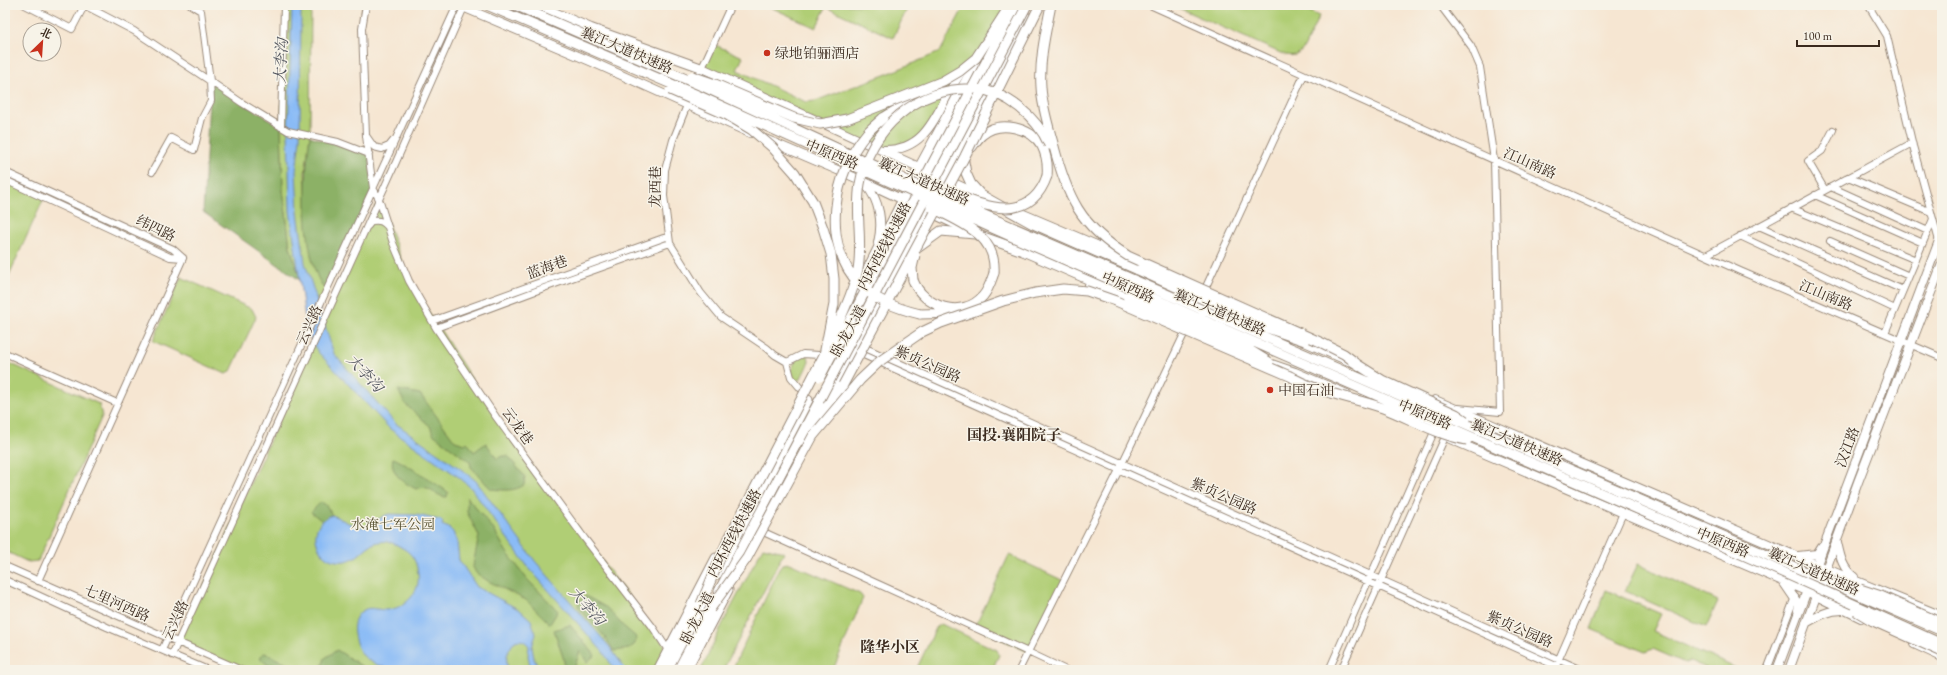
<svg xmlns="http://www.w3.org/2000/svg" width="1947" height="675" font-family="'EB Garamond','Noto Serif SC',serif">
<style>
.green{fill:#b0ce75;stroke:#767c4a}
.forest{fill:#8cb166;stroke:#646e42}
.water{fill:#8abbf6;stroke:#62728a}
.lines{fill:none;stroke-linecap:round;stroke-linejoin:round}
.minor-casing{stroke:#988878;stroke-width:8}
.major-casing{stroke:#988878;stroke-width:10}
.highway-casing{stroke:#988878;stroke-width:11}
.minor{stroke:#fff;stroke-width:6}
.major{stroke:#fff;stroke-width:8}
.highway{stroke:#fff;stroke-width:9}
.highway-bridge-casing{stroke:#988878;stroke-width:11;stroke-linecap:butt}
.highway-bridge{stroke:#fff;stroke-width:9}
.poi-dot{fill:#c8321e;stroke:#f7f3e8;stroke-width:1.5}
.labels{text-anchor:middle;stroke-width:3;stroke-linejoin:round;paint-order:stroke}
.street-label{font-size:14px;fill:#3b2a1e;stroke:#f7f3e8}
.poi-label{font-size:14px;fill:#3b2a1e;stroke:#f7f3e8;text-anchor:start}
.park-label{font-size:14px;fill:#585334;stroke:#f7f3e8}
.water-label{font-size:15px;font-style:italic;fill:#53565f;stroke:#f7f3e8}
.neighbourhood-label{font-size:15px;font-weight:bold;fill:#3b2a1e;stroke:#f7f3e8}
</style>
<rect width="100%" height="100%" fill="#f7f3e8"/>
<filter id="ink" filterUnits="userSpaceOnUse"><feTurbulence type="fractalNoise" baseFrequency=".025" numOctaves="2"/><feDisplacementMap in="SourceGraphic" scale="8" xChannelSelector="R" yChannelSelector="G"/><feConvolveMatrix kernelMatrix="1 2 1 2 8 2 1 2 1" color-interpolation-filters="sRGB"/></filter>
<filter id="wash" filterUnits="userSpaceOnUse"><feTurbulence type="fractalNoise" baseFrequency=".012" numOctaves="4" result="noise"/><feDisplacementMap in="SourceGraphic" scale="16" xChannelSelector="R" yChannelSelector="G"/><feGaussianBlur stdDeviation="0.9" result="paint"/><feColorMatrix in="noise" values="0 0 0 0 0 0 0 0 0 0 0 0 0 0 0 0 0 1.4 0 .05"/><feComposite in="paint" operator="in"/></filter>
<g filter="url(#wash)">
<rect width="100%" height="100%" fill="#f6e6d2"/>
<path class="green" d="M285,5h26l-1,131 -5,37 3,52 3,30 15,36 -19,42 -6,-52 -11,-34 -7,-57 -2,-63z
M766,5h143l-16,33 -67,-31 -10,21z
M965,5h41l-21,40 -67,96 -39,9 -177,-82 11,-24 30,13 -6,13 69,32 9,-1 72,-27 53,-22z
M1172,5h124l23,11 -15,32c-6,8 -10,8 -19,7z
M5,180l39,18 -39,86z
M379,199l30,82 87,136 172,233 -10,20h-417l-63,-27z
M181,277l71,32 4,8 -25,54 -5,3 -73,-33z
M798,355h10l1,7 -9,18h-5l-5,-7z
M5,361l94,43 3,12 -64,145 -10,1 -23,-11z
M763,547l21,5 -61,118h-22l22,-47z
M1009,555l55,26 -36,71 -53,-25z
M789,563l71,31 3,4 -30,72h-101l47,-101 4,-5z
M1638,564l80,37 -12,26 -81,-36z
M1606,590l55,24 -8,17 87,39h-29l-21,-9 -5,2 -32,-14 -8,3 -54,-23z
M941,624l56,26 2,5 -7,15h-76l21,-44z"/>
<path class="forest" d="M210,81l71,46 2,63 7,57 11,34 -98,-69z
M310,136l59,18 4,34 -47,103c-25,-28 -22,-119 -16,-155z
M398,390l22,4 35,47 10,3 2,-2 7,10 12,-9 11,16 5,-3h6l17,21 -1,8c-10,7 -22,5 -33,4l-20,-22 -1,-5 -37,-28 -3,-8 -25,-22z
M393,458c4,0 48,29 55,34l-1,5c-13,0 -15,-14 -31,-8 -12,-6 -27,-16 -23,-31z
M467,497l27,33 12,21 21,28 31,32 -8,13 -24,-24 -38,-19 -12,-8 -3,-6 1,-7 5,-24 -12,-24z
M321,502l5,3 6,10 -10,6 -11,-9z
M586,596l21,12 16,18 13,11 -1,7 -6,5 -15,2 -9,-14 -27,-30 1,-7z
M570,625l25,30 -8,7 -7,-11 -5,15 -11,4v-10l-10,-30z
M337,650l26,17v3h-42l4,-12z
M265,653l34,17h-24l-15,-11 2,-5z"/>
<path class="water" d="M292,5h9l-1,134 -4,32 2,41 7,51 29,91 61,69 70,49 11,9 59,80 74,85 17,24h-11l-12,-18 -75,-85 -57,-79 -11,-10 -70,-49 -72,-77 -11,-19 -17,-122 -2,-80z
M389,514l28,1 23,5 3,2 -1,3 7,3 4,4 4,10 2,18 18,27 43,23 11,10 5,14 -4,13 2,12 6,11h-9l-3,-14 1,-10c-4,-5 -7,-7 -14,-5 -8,11 -10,15 -7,29 -26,0 -52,0 -78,0 -12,0 -25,1 -37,0 -6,-1 -19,-6 -25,-10 -14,-10 -23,-43 -2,-51 4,-2 14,1 20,1 19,-1 35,-18 32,-36 -1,-10 -4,-19 -14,-25 -8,-5 -16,-9 -25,-7 -12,2 -16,11 -25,16 -11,6 -26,4 -33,-6 -4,-7 -7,-14 -4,-23 2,-7 8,-11 15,-14 11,4 25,16 38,10 7,-4 10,-8 19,-11z"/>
</g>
<g filter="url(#ink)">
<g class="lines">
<defs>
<path id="minor" d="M25,5l47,24 12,-23
M84,5l50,26 76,50 1,20 -9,17 -8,32 -23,-12 -19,34
M191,5l10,6 9,70 32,22 46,28 50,11 31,12
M366,5l-4,24 4,107 7,52 6,11 14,44 16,38 27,47 60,89 89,122 67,87 16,24
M731,5l-29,63 -29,72 -8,30 -1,26 6,47 31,50 20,24 46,31 8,7 12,7 4,15 10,12
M1150,5l590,266 202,87
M1440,5l31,41 9,21 14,93 6,252 -42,-4
M1868,5l19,31 26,110 26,95
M281,127l3,-122
M367,137l7,10 8,2 7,-3 4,-5
M5,172l168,77 10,9
M1848,177l83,35
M5,180l165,77 13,1
M1831,187l97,44
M1825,190l-17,-29 14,-10 11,-21
M1815,195l108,48
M1791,208l125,52
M368,226l4,-5c8,-1 11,0 16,6
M1759,226l144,64
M1740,236l155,73
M1830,241l79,35
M1706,255l206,-112
M1204,291l100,-216
M432,321l237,-85
M436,328l105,-39 129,-46
M1885,333l48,-114
M861,346l721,324
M857,352l708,318
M5,353l112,50
M787,362l16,-8 16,1
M759,530l269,122 -9,18
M5,566l236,104
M5,580l102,47 101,43
M38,581l145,-323
M162,650l295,-645
M172,655l224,-493 69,-157
M1066,670l-38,-18 91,-182 68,-142
M1329,670l105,-238
M1341,670l104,-233
M1554,670l69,-157
M1767,670l28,-73"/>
<path id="major" d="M458,5l132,56 160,72
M538,5l53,23 111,40 223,102
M765,139l98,42 104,49
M884,150c50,1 54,-50 80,-81
M947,180l33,15
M866,185c14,16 17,38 12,58
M1014,210l113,48
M1089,285l35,15
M1300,340l53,23
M1263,361l32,11 52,22
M1435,400l382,165 125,51
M1450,439l356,152 55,27
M1837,542c3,14 5,26 17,35
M1798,556l19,-2 5,-8
M1784,583l15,22 -1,5
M1806,623c12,-7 22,-13 37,-13
M1914,644l28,13
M1777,670l165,-437
M1789,670l69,-188 84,-218"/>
<path id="highway" d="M883,118l47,-29
M972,147c3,-4 6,-9 10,-12 17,-15 49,-8 60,11 5,10 6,20 5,30
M963,156l3,17 5,11 10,11 52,29 105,46
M916,249l25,-18 34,3 48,17 104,45
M913,280c10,27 49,40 70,16 6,-7 8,-15 11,-23
M857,290l62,-122 61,-113
M920,314l38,-1
M824,418l19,-33
M805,442l124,-229 100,-195
M717,574l91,-174
M719,591l100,-190
M658,670l58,-112
M667,670l38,-72
M678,670l36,-68
M686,670l42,-80"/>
</defs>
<use href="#minor" class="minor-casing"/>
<use href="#major" class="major-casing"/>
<use href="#highway" class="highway-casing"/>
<use href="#minor" class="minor"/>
<use href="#major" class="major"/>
<use href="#highway" class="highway"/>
<defs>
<path id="highway-bridge" d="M487,5l210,90 295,133 781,340 169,76
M515,5l187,81 241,111 999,434
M1051,5c-5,26 -12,54 -10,82 1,19 7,38 12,56 14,54 27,83 75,113l192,86 24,12 12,9
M692,76l23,8 79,34 26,6 27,-5 96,-38 17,-10 16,-13 31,-48
M670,90l57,25 25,15 20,17 23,26 18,29 10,26 8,26 3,25v25l-10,51 -98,189 -25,60
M883,118c-5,5 -12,10 -16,15 -34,40 -47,111 -7,152 16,16 39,24 60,29
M943,190c36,14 86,38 104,-14
M931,207c30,16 66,27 63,66
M1138,270l129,58 38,13
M913,280l-1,-12 3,-13
M1127,296l118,51 24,15
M831,340c10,-24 22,-46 27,-71 5,-28 -3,-57 2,-85 9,-55 58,-98 115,-95 31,2 62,28 74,56
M1352,361l30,19 74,34 10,7
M1288,375c29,18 64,22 95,33 29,11 54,27 84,32
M820,377l196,-372
M843,385l122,-229 75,-151
M819,401l208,-396
M1860,589l21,7 61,27
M710,609l37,-51 66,-122 47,-56 20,-19 42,-29 19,-9 62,-22 32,-8 28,-4 24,2 29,10 176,76
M1856,611l17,10 69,31"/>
</defs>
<use href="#highway-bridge" class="highway-bridge-casing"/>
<use href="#highway-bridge" class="highway-bridge"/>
</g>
</g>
<g class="poi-dot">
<circle cx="767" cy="53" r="4"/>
<circle cx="1270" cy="390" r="4"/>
</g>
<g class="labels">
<g class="street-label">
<text transform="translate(627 50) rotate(23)" y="5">襄江大道快速路</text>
<text transform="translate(832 154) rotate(23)" y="5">中原西路</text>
<text transform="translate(1530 163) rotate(24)" y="5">江山南路</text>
<text transform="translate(924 181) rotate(24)" y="5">襄江大道快速路</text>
<text transform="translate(655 187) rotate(-89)" y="5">龙西巷</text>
<text transform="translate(156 228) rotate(26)" y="5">纬四路</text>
<text transform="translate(884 246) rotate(-62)" y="5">内环西线快速路</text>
<text transform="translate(547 267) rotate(-20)" y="5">蓝海巷</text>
<text transform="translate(1128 287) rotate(24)" y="5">中原西路</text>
<text transform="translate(1826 295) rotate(23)" y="5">江山南路</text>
<text transform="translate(1220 312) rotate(23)" y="5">襄江大道快速路</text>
<text transform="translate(309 325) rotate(-66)" y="5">云兴路</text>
<text transform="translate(848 331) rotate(-61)" y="5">卧龙大道</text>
<text transform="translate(928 364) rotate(24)" y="5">紫贞公园路</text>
<text transform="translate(1425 414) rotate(23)" y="5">中原西路</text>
<text transform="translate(518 426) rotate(54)" y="5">云龙巷</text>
<text transform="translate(1517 442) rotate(23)" y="5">襄江大道快速路</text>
<text transform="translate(1847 447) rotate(-69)" y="5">汉江路</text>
<text transform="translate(1224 496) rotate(24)" y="5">紫贞公园路</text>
<text transform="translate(734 533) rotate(-62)" y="5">内环西线快速路</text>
<text transform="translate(1723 542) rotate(23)" y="5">中原西路</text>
<text transform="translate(1814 571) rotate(24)" y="5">襄江大道快速路</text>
<text transform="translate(117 603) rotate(24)" y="5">七里河西路</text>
<text transform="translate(697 618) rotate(-63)" y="5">卧龙大道</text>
<text transform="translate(175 620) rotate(-65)" y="5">云兴路</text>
<text transform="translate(1520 629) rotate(24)" y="5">紫贞公园路</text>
</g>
<g class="poi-label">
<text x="775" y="58">绿地铂骊酒店</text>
<text x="1278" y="395">中国石油</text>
</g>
<g class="park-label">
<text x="393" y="529">水淹七军公园</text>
</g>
<g class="water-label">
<text transform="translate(281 61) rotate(-87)" y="5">大李沟</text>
<text transform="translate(365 373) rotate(47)" y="5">大李沟</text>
<text transform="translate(587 606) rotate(48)" y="5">大李沟</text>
</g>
<g class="neighbourhood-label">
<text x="1014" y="440">国投·襄阳院子</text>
<text x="890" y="652">隆华小区</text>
</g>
</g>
<rect width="1947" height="675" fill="none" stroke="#f7f3e8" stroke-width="20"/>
<g transform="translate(42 42) rotate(25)"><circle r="19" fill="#f7f3e8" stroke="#aca397"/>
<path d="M0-3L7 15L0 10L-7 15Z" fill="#c8321e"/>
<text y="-6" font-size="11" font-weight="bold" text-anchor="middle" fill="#3b2a1e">北</text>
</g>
<path d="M1797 40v6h82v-6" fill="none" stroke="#3b2a1e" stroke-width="2"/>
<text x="1803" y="40" font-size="12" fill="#3b2a1e" stroke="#f7f3e8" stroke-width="3" paint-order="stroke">100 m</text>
</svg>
